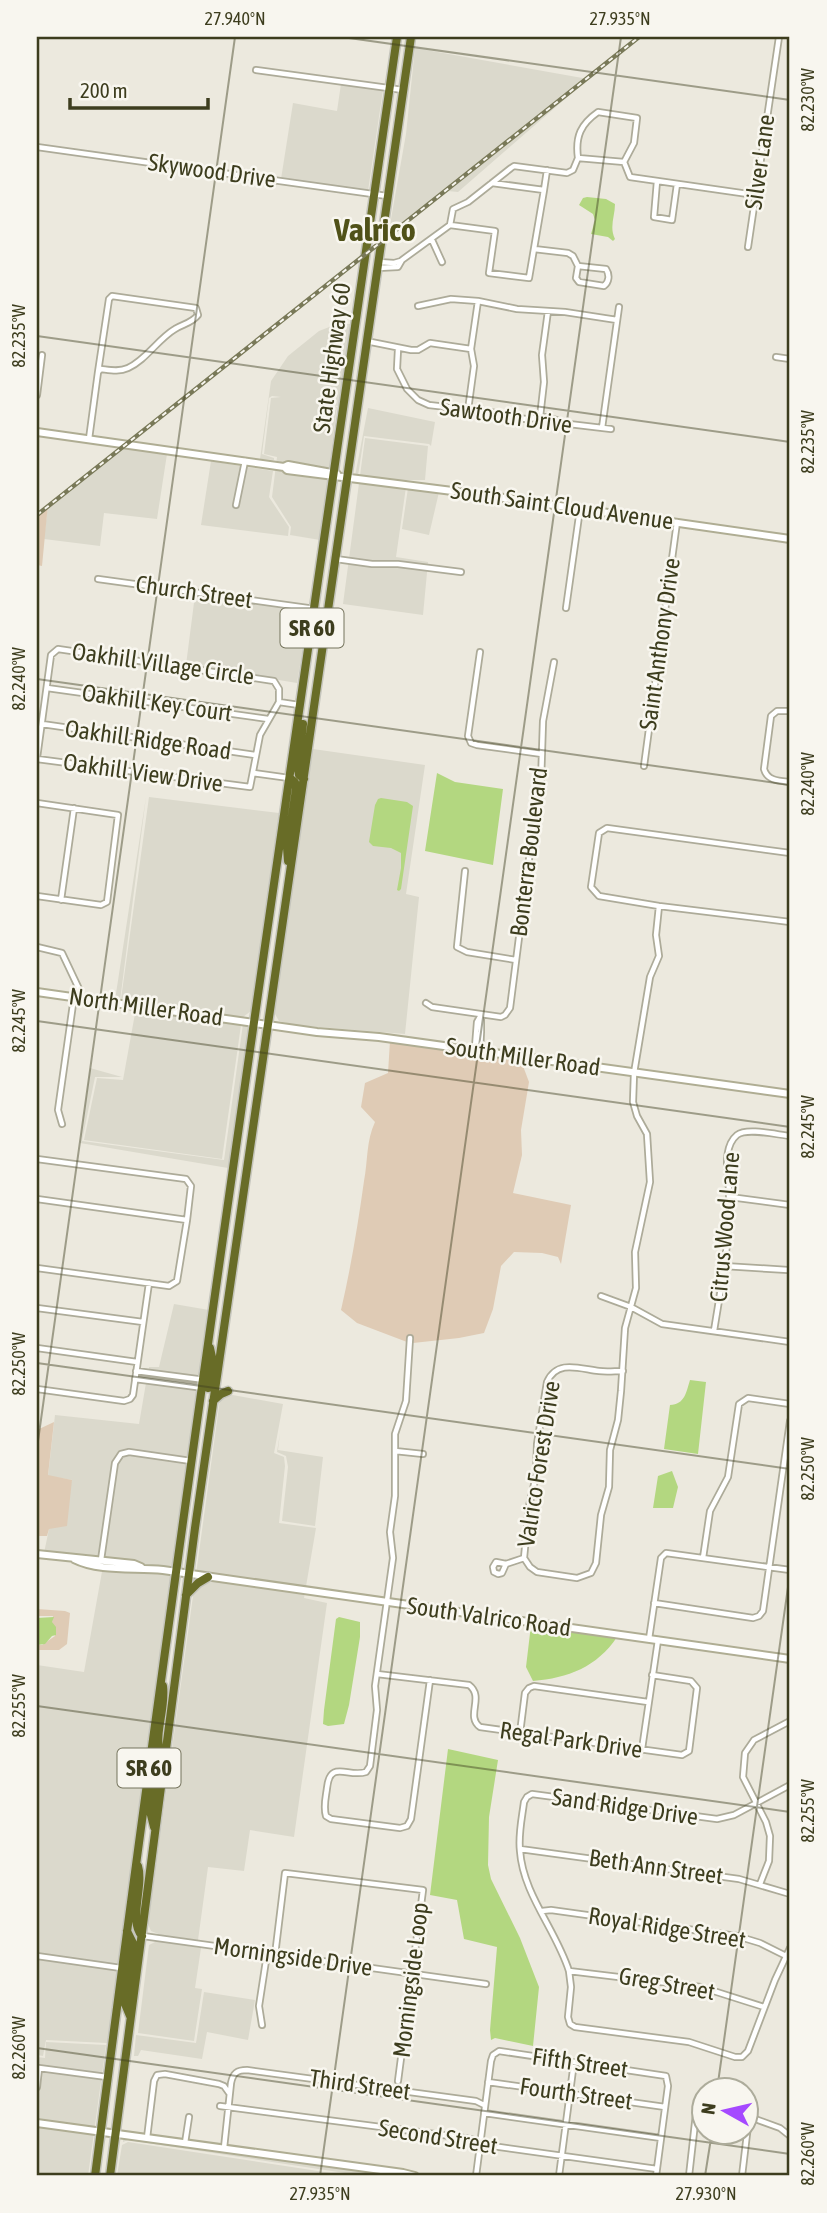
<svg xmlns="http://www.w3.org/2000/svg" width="827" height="2213" font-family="'Asap Condensed',sans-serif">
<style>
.built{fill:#dbd9cc}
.green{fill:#dfcbb5}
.water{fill:#b3d780}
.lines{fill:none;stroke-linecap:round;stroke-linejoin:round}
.street-casing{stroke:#adab99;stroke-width:8}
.secondary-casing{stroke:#afad93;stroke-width:10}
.highway-casing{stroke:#c5c5bc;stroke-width:11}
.street{stroke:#fff;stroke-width:4.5}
.secondary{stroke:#fff;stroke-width:6}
.highway{stroke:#686c27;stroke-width:8}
.rail-casing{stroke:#797958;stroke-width:4.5}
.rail{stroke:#f8f6ef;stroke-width:2;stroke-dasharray:5;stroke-linecap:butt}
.ticks{fill:none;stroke:#3d3d1e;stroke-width:2;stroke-opacity:0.45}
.labels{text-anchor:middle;stroke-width:5;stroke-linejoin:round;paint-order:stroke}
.shield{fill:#f8f6ef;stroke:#75745d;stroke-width:2}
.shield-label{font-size:23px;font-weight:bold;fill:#3d3d1e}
.street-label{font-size:24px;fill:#3d3d1e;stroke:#f8f6ef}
.district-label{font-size:32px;font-weight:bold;fill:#505118;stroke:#f8f6ef}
.neatline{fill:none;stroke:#3d3d1e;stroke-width:2.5}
.ticks-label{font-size:18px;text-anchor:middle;fill:#3d3d1e}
</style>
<rect width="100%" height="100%" fill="#ece9de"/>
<path class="built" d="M415,48l173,31 -130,113 -10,-1 -60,45 18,-102z
M341,84l42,6 -15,101 -87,-12 12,-76 44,8z
M337,324h13l-11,82 -10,-1 8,2 -17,133 -30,-5 1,-8 -19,-30 5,-40 -13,-3 7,-56 10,-1 -9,-1 -3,2 -7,56 12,4v2l-14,-1 11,-78 17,-25 31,-25z
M368,408l67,14 -4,24 -2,-2 -65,-8 -6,40h-3z
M365,438l63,8 -3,34h-18l-11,77 32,5 -5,53 -80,-11z
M122,446l78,13 -33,-5 -10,65 -53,-6 -4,33 -56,-7 4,-35z
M211,461l30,5 -8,40 4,2 10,-41 26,4 -4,26 20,30 -1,9 -87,-11z
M408,488l31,4 -10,43 -27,-6z
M195,595l114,16 -12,72 -111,-18z
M313,749l112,16 -19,129 13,3 -14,137 -111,-9 -15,-4 -4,-7v-10z
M146,797l-26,204 -5,-1z
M149,797l130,16 -28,198 -8,6 -122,-18z
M136,1008l105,17 -19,134 -138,-19 13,-62 26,2z
M243,1024h7l-22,144 -148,-25 10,-75 32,9h-27l-13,64 142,19z
M174,1304l35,6 -9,67 -51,-7v-3h10z
M146,1383l52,6 -10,70 -59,-10 -9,3 -8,10 -14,98 -54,-7 5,-24 23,-49 -24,-4 7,-61 84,9z
M227,1394l56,10 -9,49 10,4 1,9 -6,57 37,5 -12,70 23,5 -33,234 -44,-7 -6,41 -36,-4 -10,73 -37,-5 -10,-4 -3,-7 72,-525z
M280,1433l-2,17 45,7 -8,69 -33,-5 6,-54 -2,-11 -9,-4z
M129,1454l59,9 -15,107 -69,-9 13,-97 5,-8z
M103,1566l69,9 -52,390 -83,-11v-289l47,7z
M157,1941l44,7 -6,40 7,1 -8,52 -56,-8 11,-88z
M37,1959l82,11 -14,105 3,-30 -1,-2 -61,-3 -3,16 -6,-1z
M204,1992l51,8 -7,40 -41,-8 -5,27 -61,-9 -3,6h-4l2,-21 60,8z
M46,2042l60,3 -18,131h-51v-119l8,1z
M123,2138l225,31 48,7h-49l-2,-3 -204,-31 -13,-2 -5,2z
M128,2142l216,33v1h-227l5,-31z"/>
<path class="green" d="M48,504l-6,62 -5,-1v-51z
M390,1041l119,17 14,8 6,16 -8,48 1,25 -9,38 58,12 -10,59 -3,-7 -16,-4 -28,-1 -13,14 -8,43 -9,24 -25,5 -46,5v-7h-5l-1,6 -50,-19 -16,-13c10,-43 17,-86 23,-129 4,-20 2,-40 11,-59l-14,-15 4,-24 23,-10z
M54,1422l-6,53 24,5 -5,46 -18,3 -2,7h-10v-106z
M37,1609l28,2 5,2 -3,31 -8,6h-22v-5h5l13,-9 -3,-14 1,-6h-16z"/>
<path class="water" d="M587,197l19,2 9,5c0,12 -6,23 0,35l-2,2 -5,-4 -17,-3 4,-14 -2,-6 -14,-9 4,-7z
M437,773l18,9 48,7 -10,76 -68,-14z
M381,798l26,4 6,4 -12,83 -2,2 -2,-1 4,-22v-15l-10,-5 -18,-2 -4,-4 6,-37 3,-6z
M690,1380l16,2 -8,72 -34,-5 6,-44c15,-1 16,-12 20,-25z
M672,1471l6,16 -5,21h-20l5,-32z
M54,1617l-2,5 4,5v8l-4,1 -7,8 -8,1v-27z
M339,1617l21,5v15l-11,68 -5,19 -16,2 -5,-2 1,-14 12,-91z
M531,1625l86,12c-20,30 -49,41 -84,44l-7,-14z
M448,1749l50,11 -9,57 -1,48 3,14 29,59 19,49 -6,59 -38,-8 -4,2 -1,-10 7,-83 -33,-8 -7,-39 -27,-5z"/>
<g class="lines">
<defs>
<path id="street" d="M256,70l147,20
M37,147l350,49
M578,158c-3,-22 3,-34 20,-46l39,6 -3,25 -10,19
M657,181l-3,36 18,3 5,-36
M492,183l52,7 3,-20
M450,225l3,-16 15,-7 43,-34 3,-2 53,7 6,-3 5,-12 46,4 6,15 125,18
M432,240l10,22
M748,247l31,-210
M534,249l34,4 5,3 5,10 28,3c4,6 3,13 -2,17l-25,-4 -3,-4 2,-12
M379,262l15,1 7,-2
M378,268l20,-1 4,-7 48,-35 45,6 -6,42 40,5 15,-88
M418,306l33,-7 27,2 39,8 48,3 52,8
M366,341l45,9h7l12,-7 41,6
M398,349l-1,20 10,20 11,11 11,5 61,7 35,7 22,-2 22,7 42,5
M776,357l14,2
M37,395l5,-40
M468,410l6,-44 -3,-17 7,-48
M540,417l4,-35 -2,-27 6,-44
M602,428l17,-121
M89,439l9,-67 3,-3c9,1 18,3 27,-1 18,-8 30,-29 47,-39 8,-5 17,-6 23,-14l-2,-7 -84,-12 -3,3 -11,73
M236,505l9,-44
M336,559l36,5h26l63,8
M98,579l217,30 11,13
M566,608l14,-99
M480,652l-12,84 3,7 6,2 65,9
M47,688l221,31
M279,702l20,3
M790,711h-13l-6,5 -7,53c3,12 16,12 26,13
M42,724l213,31
M37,758l14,-103 7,-6 216,32 5,8v13l-19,33 -10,52 -213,-28
M644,766l33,-244
M253,773l36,5
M37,803l81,12 -11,87 -6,3 -64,-9
M790,853l-183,-25 -8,5 -8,54 8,9 60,10 131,16
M465,871l-8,76 10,5 49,8
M61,900l13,-92
M37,947l25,6 18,38 -1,7
M426,1003l6,4 69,10 4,-2 5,-7 24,-188 7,-38 2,-61 11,-59
M475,1047l2,-25 4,-7
M475,1050l6,-18v-17
M480,1051l1,-19
M62,1124l-4,-14 16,-113
M37,1159l149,20 5,7 -4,34 -150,-21
M730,1197l60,8
M724,1266l64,4
M37,1268l132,18 8,-5 10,-61
M601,1296l30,11 31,17 128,18
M37,1308l106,14
M714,1331c8,-51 19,-103 14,-155 -2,-13 -2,-32 9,-41 10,-8 41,0 53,1
M410,1338l-4,63 -11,33v62l-5,36 3,26 -18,128 2,24 -7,56 -4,6c-18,6 -36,-13 -39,16 -1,9 -4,18 -1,28l5,3 69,9 7,-2 4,-7 19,-139
M37,1348l100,14
M136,1371l69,9
M623,1371c-8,0 -16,1 -24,0 -19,-2 -42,-12 -52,11l-10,62 -1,32 -7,30 -5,52 6,9 7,5 40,6 14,-5 5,-10 5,-48 8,-28 1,-37 8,-30 3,-29 4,-63 11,-40 -1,-36 15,-70 -3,-48 -10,-18 -4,-14 1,-29 16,-96 9,-21 -3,-21 3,-29
M135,1379l69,9
M37,1389l87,12 6,-2 3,-4 16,-112
M395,1451l28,3
M703,1558l7,-47 18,-34 11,-73 9,-6 42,6
M101,1560l14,-97 6,-9 8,-2 62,9
M506,1564l-4,9 -4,1 -4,-2 -1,-5 3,-5 10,2 18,-6
M654,1603l99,15 6,-2 4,-5 27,-190
M649,1639l12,-81 5,-5 124,17
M377,1674l92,11c16,12 -4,31 11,42l202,28 7,-4 8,-63 -6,-7 -39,-6
M520,1733l5,-40 4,-5 5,-2 114,16
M642,1749l16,-109
M790,1785l-56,30 -17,4 -185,-25 -5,3 -3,5c-2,16 -6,33 -4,49 3,43 36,79 49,120l2,16 -3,30 2,7 5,3 114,15 46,15h7l6,-6 27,-71 15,-32
M520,1849l219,30 51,15
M760,1884l9,-23 1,-25 -4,-14 -23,-45 2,-24 9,-13 36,-19
M542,1911l9,-1 186,26 23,7 30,15
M143,1936l343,48
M275,1955l10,-82 138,17 -25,191
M37,1956l84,12
M569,1971l132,16 63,20
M262,2025l-3,-19 8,-52
M488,2082l177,25
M37,2087l2,-19 68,9
M220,2106l238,31 17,3 10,5 172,24
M484,2113l177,25
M747,2116l33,12 10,8
M147,2138l7,-57 3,-6 8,-1 54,10 5,2 5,7
M185,2143l4,-26
M224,2148l7,-65c2,-10 6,-13 16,-13l229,31 8,4
M476,2176l15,-115 2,-6 6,-4 167,25 2,10 -12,90
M559,2176l15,-114
M689,2176l7,-62 8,-9
M742,2176l7,-59"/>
<path id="secondary" d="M37,432l247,35 3,3 189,24 314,45
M284,467l4,-2 49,9
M37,992l280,40 62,5 411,57
M37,1554l97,10 7,3
M74,1559c26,13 60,8 89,11l627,89
M37,2123l366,50 12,3"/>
<path id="highway" d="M303,724l-5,45 1,6 5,4
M288,861l-1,-13 9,-59 -1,-7 -5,-4
M208,1388l4,-31 -2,-9
M213,1401l8,-7 7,-3
M186,1595l12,-12 10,-6
M163,1686c3,22 -9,47 -3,67l5,3
M150,1754l4,3 3,10 -7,44 4,16
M138,1866c6,20 -10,55 4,70
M127,1931l6,12 -8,61 5,12
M95,2176c92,-714 199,-1426 302,-2139
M110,2176l85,-648 216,-1491"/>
</defs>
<use href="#street" class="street-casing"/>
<use href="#secondary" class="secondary-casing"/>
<use href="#highway" class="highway-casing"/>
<use href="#street" class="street"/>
<use href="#secondary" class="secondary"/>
<use href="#highway" class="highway"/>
<defs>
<path id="rail" d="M37,515l602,-478"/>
</defs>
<use href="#rail" class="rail-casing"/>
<use href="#rail" class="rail"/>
</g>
<path class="ticks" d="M342,37l448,63M37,336l753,106M37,679l753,106M37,1021l753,106M37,1363l753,106M37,1448l198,-1411M37,1706l753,106M37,2048l753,106M717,2090l73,-517M320,2176l301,-2139M705,2176l7,-44"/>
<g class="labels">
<g class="shield">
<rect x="280.5" y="608.5" width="63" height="39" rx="5"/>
<rect x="117.5" y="1748.5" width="63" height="39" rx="5"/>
</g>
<g class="shield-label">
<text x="312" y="636">SR 60</text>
<text x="149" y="1776">SR 60</text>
</g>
<g class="street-label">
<text transform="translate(760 162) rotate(-82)" y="8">Silver Lane</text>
<text transform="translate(212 171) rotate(8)" y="8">Skywood Drive</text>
<text transform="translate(332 358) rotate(-82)" y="8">State Highway 60</text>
<text transform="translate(506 416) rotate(8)" y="8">Sawtooth Drive</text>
<text transform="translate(562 506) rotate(8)" y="8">South Saint Cloud Avenue</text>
<text transform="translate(194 592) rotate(8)" y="8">Church Street</text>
<text transform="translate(660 644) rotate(-82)" y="8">Saint Anthony Drive</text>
<text transform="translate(163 664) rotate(8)" y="8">Oakhill Village Circle</text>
<text transform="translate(157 703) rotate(8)" y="8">Oakhill Key Court</text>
<text transform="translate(148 740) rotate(8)" y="8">Oakhill Ridge Road</text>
<text transform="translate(143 773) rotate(8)" y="8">Oakhill View Drive</text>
<text transform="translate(529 852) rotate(-83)" y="8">Bonterra Boulevard</text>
<text transform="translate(146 1007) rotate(8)" y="8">North Miller Road</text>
<text transform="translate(523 1057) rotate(8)" y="8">South Miller Road</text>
<text transform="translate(725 1227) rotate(-85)" y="8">Citrus Wood Lane</text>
<text transform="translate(539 1464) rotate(-81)" y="8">Valrico Forest Drive</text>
<text transform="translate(489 1617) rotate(8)" y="8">South Valrico Road</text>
<text transform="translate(571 1740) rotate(8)" y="8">Regal Park Drive</text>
<text transform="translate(625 1807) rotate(8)" y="8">Sand Ridge Drive</text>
<text transform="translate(656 1867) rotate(8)" y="8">Beth Ann Street</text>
<text transform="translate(667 1928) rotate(9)" y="8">Royal Ridge Street</text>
<text transform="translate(293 1957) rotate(8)" y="8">Morningside Drive</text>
<text transform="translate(411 1980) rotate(-83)" y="8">Morningside Loop</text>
<text transform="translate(667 1984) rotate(10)" y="8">Greg Street</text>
<text transform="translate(580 2063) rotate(8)" y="8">Fifth Street</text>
<text transform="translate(360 2085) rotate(8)" y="8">Third Street</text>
<text transform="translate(576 2094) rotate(8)" y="8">Fourth Street</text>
<text transform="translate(438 2137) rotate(9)" y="8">Second Street</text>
</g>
<g class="district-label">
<text x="375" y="241">Valrico</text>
</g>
</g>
<rect width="827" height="2213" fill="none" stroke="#f8f6ef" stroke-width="77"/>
<g transform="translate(725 2111) rotate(278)"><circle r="33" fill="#f8f6ef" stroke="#adac9b" stroke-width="2"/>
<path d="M0-5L12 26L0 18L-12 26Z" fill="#a549ff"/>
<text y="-10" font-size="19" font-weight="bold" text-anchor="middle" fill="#3d3d1e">N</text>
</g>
<path d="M70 98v10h138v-10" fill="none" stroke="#3d3d1e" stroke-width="3.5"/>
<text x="80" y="98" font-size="21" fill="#3d3d1e" stroke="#f8f6ef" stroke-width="5" paint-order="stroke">200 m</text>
<rect x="38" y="38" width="750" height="2136" class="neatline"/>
<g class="ticks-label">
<text x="235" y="25">27.940°N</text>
<text x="620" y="25">27.935°N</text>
<text transform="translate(808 100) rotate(-90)" y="6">82.230°W</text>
<text transform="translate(19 336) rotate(-90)" y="6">82.235°W</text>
<text transform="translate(808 442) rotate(-90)" y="6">82.235°W</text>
<text transform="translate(19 679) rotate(-90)" y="6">82.240°W</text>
<text transform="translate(808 784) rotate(-90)" y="6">82.240°W</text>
<text transform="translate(19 1021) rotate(-90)" y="6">82.245°W</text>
<text transform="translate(808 1127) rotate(-90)" y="6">82.245°W</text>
<text transform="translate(19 1364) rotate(-90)" y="6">82.250°W</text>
<text transform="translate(808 1469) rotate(-90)" y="6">82.250°W</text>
<text transform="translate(19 1706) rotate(-90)" y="6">82.255°W</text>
<text transform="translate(808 1811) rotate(-90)" y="6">82.255°W</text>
<text transform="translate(19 2048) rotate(-90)" y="6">82.260°W</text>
<text transform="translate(808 2154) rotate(-90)" y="6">82.260°W</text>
<text x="320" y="2200">27.935°N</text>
<text x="706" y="2200">27.930°N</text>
</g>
</svg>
